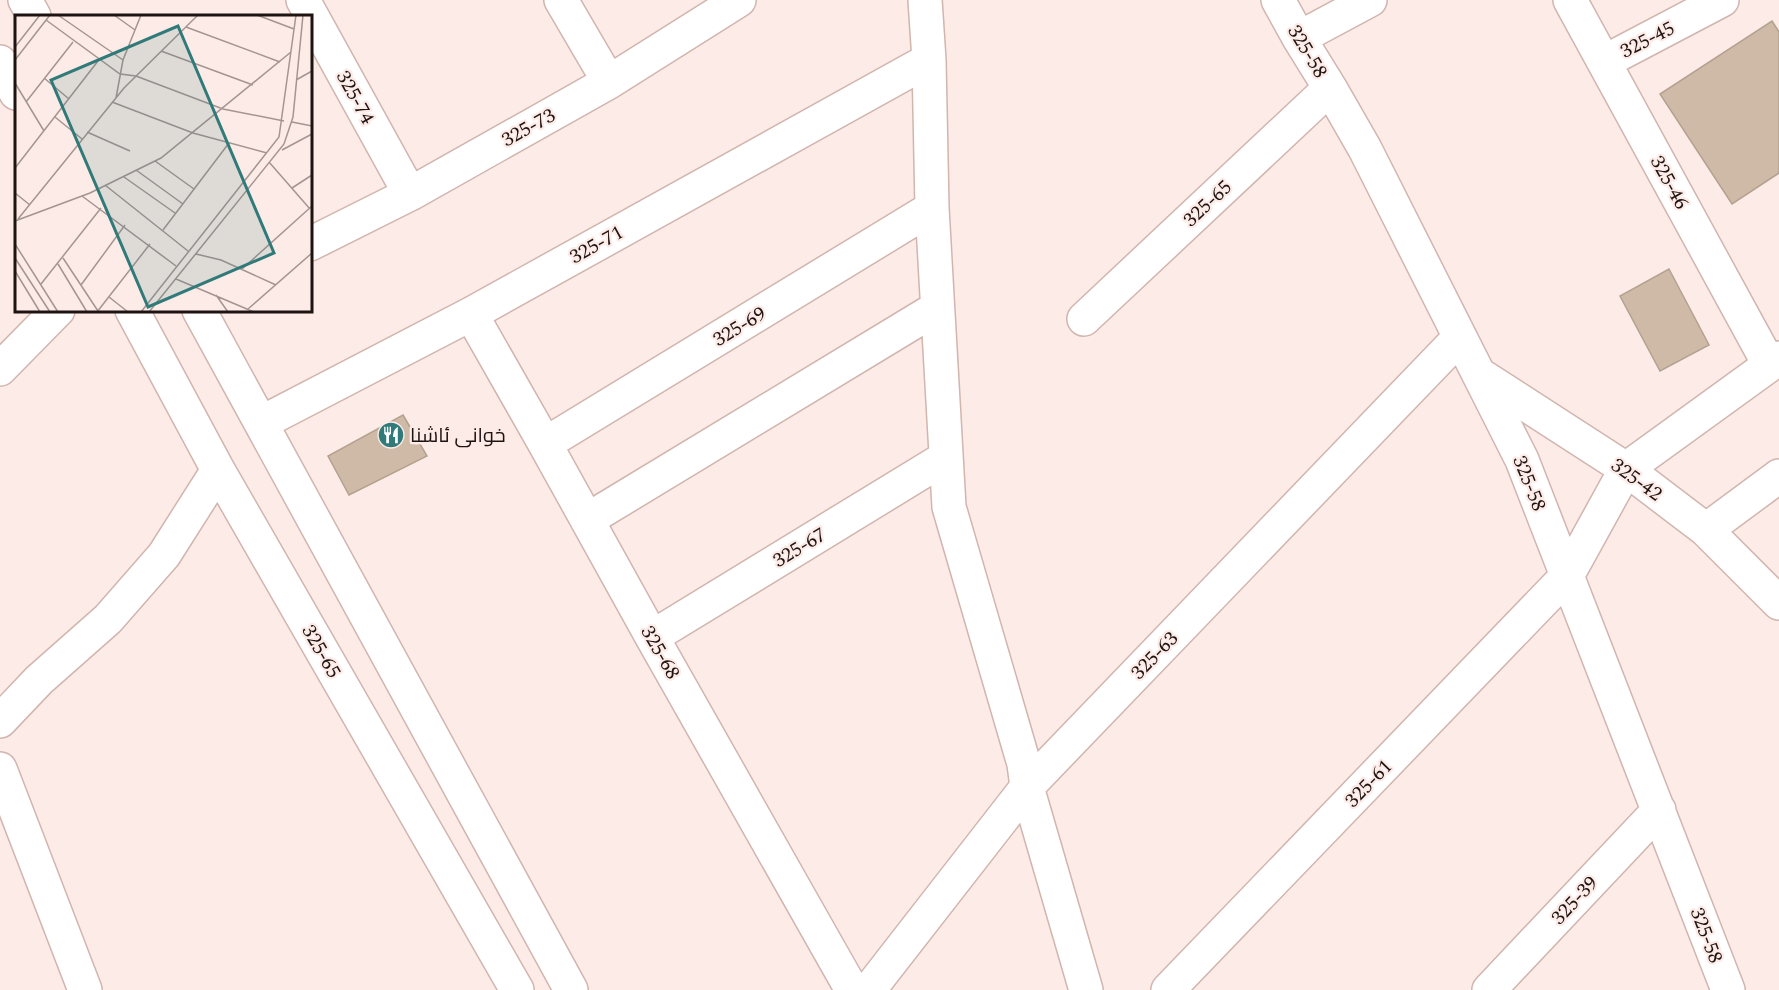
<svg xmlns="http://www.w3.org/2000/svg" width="1779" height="990" font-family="Spectral,Cairo,serif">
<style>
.building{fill:#cebaa7;stroke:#b5a18f;stroke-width:1.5}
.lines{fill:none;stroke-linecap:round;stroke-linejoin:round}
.minor-casing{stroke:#d1b5ae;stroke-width:36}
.minor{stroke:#fff;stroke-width:33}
.labels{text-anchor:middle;stroke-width:4.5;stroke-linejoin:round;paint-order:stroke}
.street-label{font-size:20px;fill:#1d1311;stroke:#fdebe7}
.poi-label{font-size:20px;fill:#1d1311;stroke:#fdebe7;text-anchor:start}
.inset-road{fill:none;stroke:#a39591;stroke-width:1.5}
.view{fill:#317a7a;fill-opacity:0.15;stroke:#317a7a;stroke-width:3}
.inset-edge{fill:none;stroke:#1d1311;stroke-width:3}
</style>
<rect width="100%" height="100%" fill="#fdebe7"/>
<path class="building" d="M1772,21l7,11v141l-47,31 -72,-110z
M1669,269l40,76 -49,26 -40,-75z
M403,415l24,41 -78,39 -21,-39z"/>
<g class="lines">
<defs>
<path id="minor" d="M25,0l9,16
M303,0l107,194
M561,0l48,82
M925,0l4,60 3,148 17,299 75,257 3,23 59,203
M1278,0l21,38 31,50 35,61 157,311 206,530
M1570,0l199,364
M1299,38l71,-38
M0,62l16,31
M1604,62l118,-62
M310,244l100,-50 199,-112 130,-82
M132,310l86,160 299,520
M199,310l372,680
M471,314l74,130 107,193 200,353
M1084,319l246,-231
M0,369l58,-59
M1479,374l147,95 80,61 73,73
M261,423l210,-109 458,-254
M545,444l387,-236
M587,520l350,-212
M1706,530l73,-54
M652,637l293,-179
M0,721l39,-41 69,-61 56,-64 54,-85
M0,769l85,221
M869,990l158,-203 433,-450
M1168,990l399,-414 59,-107 153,-111
M1489,990l170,-180"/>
</defs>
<use href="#minor" class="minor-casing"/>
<use href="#minor" class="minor"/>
</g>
<defs>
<symbol id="restaurant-disc" viewBox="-11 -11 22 22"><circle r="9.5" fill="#317a7a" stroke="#fdebe7"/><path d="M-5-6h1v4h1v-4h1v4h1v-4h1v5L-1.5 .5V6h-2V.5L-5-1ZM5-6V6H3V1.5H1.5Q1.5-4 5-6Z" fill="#fff"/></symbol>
</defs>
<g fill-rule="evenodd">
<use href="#restaurant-disc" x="376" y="420" width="30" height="30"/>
</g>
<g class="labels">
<g class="street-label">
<text transform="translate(1647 39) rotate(-27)" y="7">325-45</text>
<text transform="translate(1308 51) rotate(59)" y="7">325-58</text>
<text transform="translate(356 97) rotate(61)" y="7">325-74</text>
<text transform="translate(528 127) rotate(-29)" y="7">325-73</text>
<text transform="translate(1670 182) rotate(61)" y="7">325-46</text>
<text transform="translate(1207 203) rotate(-43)" y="7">325-65</text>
<text transform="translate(596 244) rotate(-29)" y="7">325-71</text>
<text transform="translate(739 326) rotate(-31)" y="7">325-69</text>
<text transform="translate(1637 479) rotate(36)" y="7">325-42</text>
<text transform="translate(1530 483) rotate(68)" y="7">325-58</text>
<text transform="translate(799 547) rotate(-31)" y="7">325-67</text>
<text transform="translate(322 651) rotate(60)" y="7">325-65</text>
<text transform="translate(661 652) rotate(60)" y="7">325-68</text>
<text transform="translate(1154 655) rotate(-46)" y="7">325-63</text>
<text transform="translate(1368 783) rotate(-46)" y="7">325-61</text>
<text transform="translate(1574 900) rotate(-47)" y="7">325-39</text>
<text transform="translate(1707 935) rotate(69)" y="7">325-58</text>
</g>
<g class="poi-label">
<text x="410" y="442">خوانى ئاشنا</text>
</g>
</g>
<g transform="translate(15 15)">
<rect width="297" height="297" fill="#fdebe7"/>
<path class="inset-road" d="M43,0l65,45M99,0l21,15M242,0l37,14M31,5l74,54 16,2 87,33 61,12M171,12l94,35M0,32l25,-32M146,36l92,34M0,45l35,-45M29,63l25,21M281,65l16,-9M0,68l29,48M101,83l7,-38 18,-45M11,87l47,-60M97,87l81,31 74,20M40,102l27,22M277,107l20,4M72,117l43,19M267,135l30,-16M140,146l39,28M254,147l41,47M0,153l83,-107M121,155l47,34M109,162l51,36M90,170l83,66M277,173l20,-13M0,178l15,12M67,181l94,70M3,204l106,-131 74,-73M0,206l75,-28 71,-35 130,-106M148,215l66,-87M0,229l43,68M181,239l25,6 55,25M0,243l35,54M48,243l35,53M43,249l29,48M227,254l70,-63M0,256l25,41M161,264l78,33M26,269l60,-76M66,270l44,-60M201,280l12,17M94,282l19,15M233,294l64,-56M82,297l53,-68M126,297l138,-175 17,-122M134,297l135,-168 9,-27 10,-102"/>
<path class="view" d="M163,11l96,227 -126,54 -97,-227z"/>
<rect width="297" height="297" class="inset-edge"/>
</g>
</svg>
